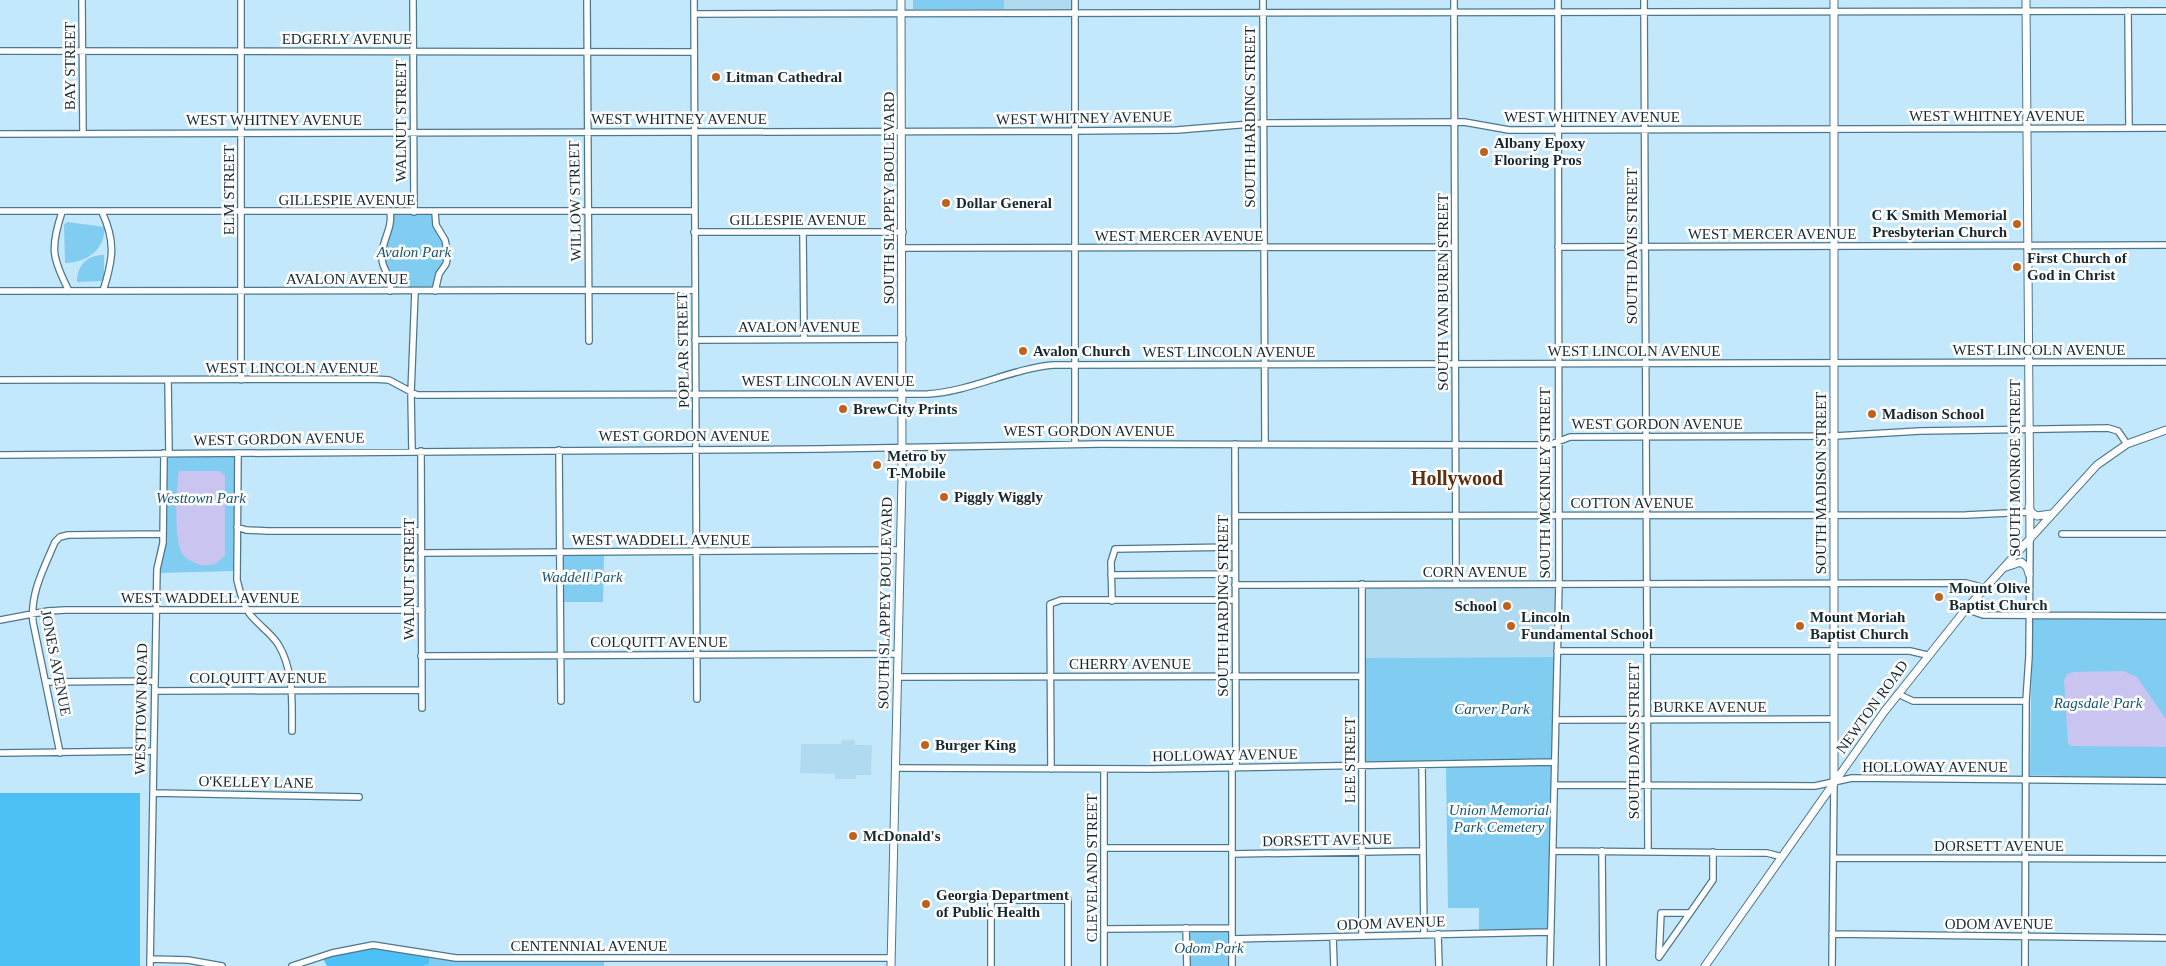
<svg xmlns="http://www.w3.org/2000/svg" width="2166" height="966" font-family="'Times New Roman',serif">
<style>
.built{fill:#b0daf0}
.green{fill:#81ccf1}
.forest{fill:#4dc1f5}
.water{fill:#cac4f1}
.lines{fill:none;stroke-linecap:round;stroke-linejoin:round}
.minor-casing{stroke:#4d778d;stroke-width:8}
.major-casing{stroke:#4d778d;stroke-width:9}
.minor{stroke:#fff;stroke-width:5.5}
.major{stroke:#fff;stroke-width:7}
.poi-dot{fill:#c1621c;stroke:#fff;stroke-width:2}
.labels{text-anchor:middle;stroke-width:5;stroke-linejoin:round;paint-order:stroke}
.street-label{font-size:15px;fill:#162831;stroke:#fff}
.poi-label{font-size:15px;font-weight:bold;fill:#162831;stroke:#fff;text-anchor:start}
.park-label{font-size:15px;font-style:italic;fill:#16556f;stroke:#fff}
.district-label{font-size:20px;font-weight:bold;fill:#5d2f0f;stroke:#fff}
</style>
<rect width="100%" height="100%" fill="#c4e8fb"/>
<path class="built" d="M1004,0h68v9h-68z
M1365,585h192l-1,72 -192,1z
M842,740h12l1,5h17l-1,30h-15v4h-21v-5l-35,-1 1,-29h40z"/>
<path class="green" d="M913,0h91v9h-91z
M434,212l13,42 -12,37h-44c-10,-36 -8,-43 0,-78z
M67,222l38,5c-1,24 -18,35 -40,36l-1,-38z
M104,255v24l-3,2 -24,1c0,-17 10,-27 27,-27z
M237,454l-2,117 -77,2 8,-118z
M561,553h43l-1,49h-42z
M2030,616l136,1v162l-136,-4 2,-140z
M1556,657l-2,104 -190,3v-106z
M1554,764l-4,166 -71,2v-24h-31l-2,-142z
M1187,929h44l1,37h-45z
M429,954l14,3 161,1v8h-181l6,-2z"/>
<path class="forest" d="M0,793h140v173h-140z
M364,946l65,8v10l-6,2h-96l-5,-9z"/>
<path class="water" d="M179,471h40l6,4v80c-7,9 -13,11 -24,10 -4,-1 -14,-5 -17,-9 -11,-11 -8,-70 -5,-85z
M2123,671l14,6 29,42v28l-95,-1 -3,-2 -4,-64 3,-6 7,-2z"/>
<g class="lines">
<defs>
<path id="minor" d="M82,0l1,133
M241,0v380
M413,0l1,212
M587,0l2,341
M694,0l3,699
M1075,0v444
M1263,0l2,444
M1454,0l2,584
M1644,0l4,852
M2128,11l1,117
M694,14l1472,-3
M0,51l694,1
M0,134l1076,-3 101,-1 86,-7 201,-1 45,8 657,-2
M0,211h694
M62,212c-12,36 -10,46 7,79
M102,212c14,30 11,48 1,79
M390,212c3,17 -9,29 -8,46 0,14 11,16 8,33
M435,212l1,13 9,15 3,14 -2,10 -7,10 -4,17
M694,232h209
M803,232l1,107
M1558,247l608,-2
M903,248l552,-1
M0,291l694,-1
M695,340l208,-1
M0,380l373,-1 16,1 28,15h18l493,-1c44,-3 82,-25 125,-29l1113,-3
M168,380l1,73
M1235,444l1,324
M559,450l2,251
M412,451l-1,-58 4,-102
M421,451l1,257
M238,453l-1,127c3,11 5,23 12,33 8,11 21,19 29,31 16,26 14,57 14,87
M0,455l819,-6 281,-5 449,1 21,-8 265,-1 85,-5 188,-3 10,3 9,13
M1235,516l731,-1 63,-3
M237,527l9,3 22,1h153
M2062,534h104
M421,553l479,-3
M1111,575l124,-1
M1235,585l731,-2 19,5
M1112,601l-1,-39 4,-13 120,-2
M1966,609l17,6 183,1
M0,620l48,-9 17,-1h357
M1557,651h353l17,4
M421,656l477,-2
M897,677l465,-1
M46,682l109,-1
M155,691l267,-1
M1898,694l15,7h113
M1556,720l278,-1
M0,753l153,-2
M60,753l-27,-131c-3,-29 11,-54 22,-80l5,-5 8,-2 95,-1
M1422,765l2,169
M895,768l257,1 403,-7
M1232,768v198
M1051,769l-1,-165 11,-4h174
M1104,769v197
M1555,785l260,1 37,-8 314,3
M153,793l206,4
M1105,848h127
M1553,851l214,2 15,4
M1602,851l1,115
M1232,854l191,-3
M1833,858l333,1
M1661,913h29l-31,44z
M1690,913l23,-33v-28
M1186,928l1,38
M1106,929l126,-1
M1438,934l1,32
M1832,934l334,4
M1362,936v-352
M1333,937l1,29
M1232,939l319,-7
M150,959l38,1 34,6
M150,966l7,-397 6,-26 1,-90
M292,966l40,-13 41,-8 83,13h435
M991,966v-66h77v66
M1550,966l9,-383 -1,-583
M1832,966l2,-184
M2025,966l1,-265 3,-45 1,-117"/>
<path id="major" d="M1834,0v782
M2026,0l4,539
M2029,507l3,6 5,3 14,-2
M2006,567l15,-5 6,5 2,7
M891,966l11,-488 -1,-478
M1705,966l179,-254 82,-103 131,-144 30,-21 39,-14"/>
</defs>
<use href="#minor" class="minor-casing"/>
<use href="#major" class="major-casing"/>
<use href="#minor" class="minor"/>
<use href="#major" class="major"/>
</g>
<g class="poi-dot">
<circle cx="716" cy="77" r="5"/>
<circle cx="1484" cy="152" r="5"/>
<circle cx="946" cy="203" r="5"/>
<circle cx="2017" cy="224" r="5"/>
<circle cx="2017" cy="267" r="5"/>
<circle cx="1023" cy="351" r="5"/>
<circle cx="843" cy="409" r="5"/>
<circle cx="1872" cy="414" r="5"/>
<circle cx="877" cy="465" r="5"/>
<circle cx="944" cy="497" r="5"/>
<circle cx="1939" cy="597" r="5"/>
<circle cx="1507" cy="606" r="5"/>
<circle cx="1511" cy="626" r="5"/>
<circle cx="1800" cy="626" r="5"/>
<circle cx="925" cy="745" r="5"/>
<circle cx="853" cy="836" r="5"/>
<circle cx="926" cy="904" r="5"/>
</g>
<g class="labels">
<g class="street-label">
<text x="347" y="44">EDGERLY AVENUE</text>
<text transform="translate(70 66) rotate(-90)" y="5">BAY STREET</text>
<text x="1997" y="121">WEST WHITNEY AVENUE</text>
<text transform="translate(1250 117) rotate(-90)" y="5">SOUTH HARDING STREET</text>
<text x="1592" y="122">WEST WHITNEY AVENUE</text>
<text transform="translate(1084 118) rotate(-1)" y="5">WEST WHITNEY AVENUE</text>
<text x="679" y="124">WEST WHITNEY AVENUE</text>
<text x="274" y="125">WEST WHITNEY AVENUE</text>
<text transform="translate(401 121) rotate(-90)" y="5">WALNUT STREET</text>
<text transform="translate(229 190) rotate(-90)" y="5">ELM STREET</text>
<text transform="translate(889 198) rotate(-90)" y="5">SOUTH SLAPPEY BOULEVARD</text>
<text x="347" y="205">GILLESPIE AVENUE</text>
<text transform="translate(575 201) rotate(-91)" y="5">WILLOW STREET</text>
<text x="798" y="225">GILLESPIE AVENUE</text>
<text x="1772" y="239">WEST MERCER AVENUE</text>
<text x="1179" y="241">WEST MERCER AVENUE</text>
<text transform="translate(1632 246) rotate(-90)" y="5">SOUTH DAVIS STREET</text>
<text x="347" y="284">AVALON AVENUE</text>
<text transform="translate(1443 292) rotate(-90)" y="5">SOUTH VAN BUREN STREET</text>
<text x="799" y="332">AVALON AVENUE</text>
<text transform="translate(683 350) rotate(-91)" y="5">POPLAR STREET</text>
<text x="2039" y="355">WEST LINCOLN AVENUE</text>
<text x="1634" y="356">WEST LINCOLN AVENUE</text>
<text x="1229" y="357">WEST LINCOLN AVENUE</text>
<text x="292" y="373">WEST LINCOLN AVENUE</text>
<text x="828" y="386">WEST LINCOLN AVENUE</text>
<text x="1657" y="429">WEST GORDON AVENUE</text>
<text x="1089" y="436">WEST GORDON AVENUE</text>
<text x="684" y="441">WEST GORDON AVENUE</text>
<text transform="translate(279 439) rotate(-1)" y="5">WEST GORDON AVENUE</text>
<text transform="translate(2015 468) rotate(-90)" y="5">SOUTH MONROE STREET</text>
<text transform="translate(1545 483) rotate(-90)" y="5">SOUTH MCKINLEY STREET</text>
<text transform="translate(1821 483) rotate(-90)" y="5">SOUTH MADISON STREET</text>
<text x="1632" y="508">COTTON AVENUE</text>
<text x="661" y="545">WEST WADDELL AVENUE</text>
<text x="1475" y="577">CORN AVENUE</text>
<text transform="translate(409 579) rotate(-90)" y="5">WALNUT STREET</text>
<text x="210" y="603">WEST WADDELL AVENUE</text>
<text transform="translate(885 603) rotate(-89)" y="5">SOUTH SLAPPEY BOULEVARD</text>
<text transform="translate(1223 606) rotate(-90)" y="5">SOUTH HARDING STREET</text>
<text x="659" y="647">COLQUITT AVENUE</text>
<text transform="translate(56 663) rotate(79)" y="5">JONES AVENUE</text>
<text x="1130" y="669">CHERRY AVENUE</text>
<text x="258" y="683">COLQUITT AVENUE</text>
<text x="1710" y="712">BURKE AVENUE</text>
<text transform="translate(1872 707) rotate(-54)" y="5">NEWTON ROAD</text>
<text transform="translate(141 709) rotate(-89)" y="5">WESTTOWN ROAD</text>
<text transform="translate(1634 741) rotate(-90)" y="5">SOUTH DAVIS STREET</text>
<text transform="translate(1225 755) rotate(-1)" y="5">HOLLOWAY AVENUE</text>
<text transform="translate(1350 760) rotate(-90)" y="5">LEE STREET</text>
<text x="1935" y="772">HOLLOWAY AVENUE</text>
<text transform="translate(256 782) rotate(1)" y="5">O'KELLEY LANE</text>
<text transform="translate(1327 840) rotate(-1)" y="5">DORSETT AVENUE</text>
<text x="1999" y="851">DORSETT AVENUE</text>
<text transform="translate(1092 868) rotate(-90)" y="5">CLEVELAND STREET</text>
<text transform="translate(1391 923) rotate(-2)" y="5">ODOM AVENUE</text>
<text x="1999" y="929">ODOM AVENUE</text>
<text x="589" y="951">CENTENNIAL AVENUE</text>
</g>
<g class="poi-label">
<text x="726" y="82">Litman Cathedral</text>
<text x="1494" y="148">Albany Epoxy<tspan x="1494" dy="17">Flooring Pros</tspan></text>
<text x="956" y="208">Dollar General</text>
<text x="2007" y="220" text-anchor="end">C K Smith Memorial<tspan x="2007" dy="17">Presbyterian Church</tspan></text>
<text x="2027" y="263">First Church of<tspan x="2027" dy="17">God in Christ</tspan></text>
<text x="1033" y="356">Avalon Church</text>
<text x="853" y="414">BrewCity Prints</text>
<text x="1882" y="419">Madison School</text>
<text x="887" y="461">Metro by<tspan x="887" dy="17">T-Mobile</tspan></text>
<text x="954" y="502">Piggly Wiggly</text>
<text x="1949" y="593">Mount Olive<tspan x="1949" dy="17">Baptist Church</tspan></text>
<text x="1497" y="611" text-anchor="end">School</text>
<text x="1521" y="622">Lincoln<tspan x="1521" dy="17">Fundamental School</tspan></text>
<text x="1810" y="622">Mount Moriah<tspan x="1810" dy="17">Baptist Church</tspan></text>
<text x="935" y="750">Burger King</text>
<text x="863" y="841">McDonald's</text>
<text x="936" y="900">Georgia Department<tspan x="936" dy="17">of Public Health</tspan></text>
</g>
<g class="park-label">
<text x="414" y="257">Avalon Park</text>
<text x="201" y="503">Westtown Park</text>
<text x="582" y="582">Waddell Park</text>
<text x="2098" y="708">Ragsdale Park</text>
<text x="1492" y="714">Carver Park</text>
<text x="1499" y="815">Union Memorial<tspan x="1499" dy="17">Park Cemetery</tspan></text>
<text x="1209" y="953">Odom Park</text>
</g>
<g class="district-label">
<text x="1457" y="485">Hollywood</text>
</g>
</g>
</svg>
